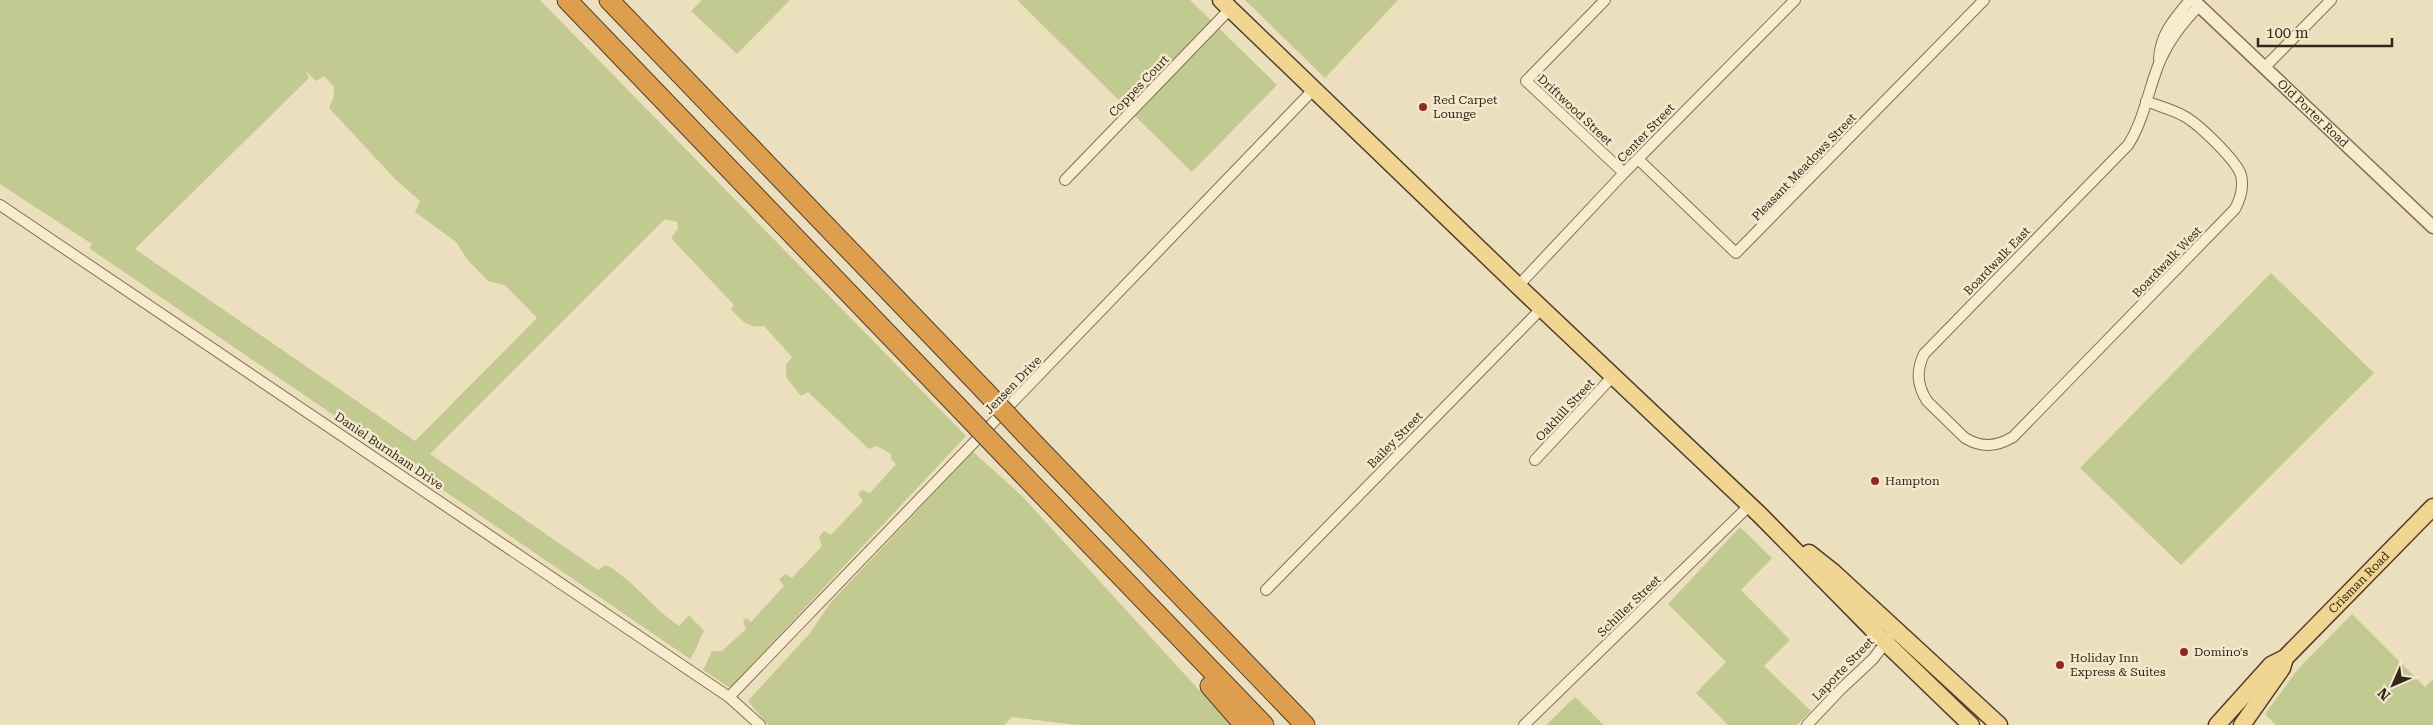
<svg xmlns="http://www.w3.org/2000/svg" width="2433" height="725" font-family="'Roboto Serif',serif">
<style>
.green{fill:#c3ca91;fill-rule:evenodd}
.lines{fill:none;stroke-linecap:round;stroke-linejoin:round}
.minor-casing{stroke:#846f56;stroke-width:12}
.tertiary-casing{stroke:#846f56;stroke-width:15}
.primary-casing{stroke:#513d2b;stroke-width:19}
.motorway-casing{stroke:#513d2b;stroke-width:21}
.minor{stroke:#f8eccf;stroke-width:10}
.tertiary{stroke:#f8eccf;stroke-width:12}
.primary{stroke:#f1d593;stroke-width:16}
.motorway{stroke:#dd9f4d;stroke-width:19}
.motorway-bridge-casing{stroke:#513d2b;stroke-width:21;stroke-linecap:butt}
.motorway-bridge{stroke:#dd9f4d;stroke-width:19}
.poi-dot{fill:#912828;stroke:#f4e9cc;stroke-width:2}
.labels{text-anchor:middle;stroke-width:5;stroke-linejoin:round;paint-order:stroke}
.street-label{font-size:12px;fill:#33271b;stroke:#f4e9cc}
.poi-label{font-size:12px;fill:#33271b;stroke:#f4e9cc;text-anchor:start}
</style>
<rect width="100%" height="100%" fill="#ecdfbd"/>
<path class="green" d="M0,0h540l426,436 -236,252 -27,-18 9,-19h10l24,-22 -3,-8 3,-3 5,4 33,-36 -5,-7 7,-5 6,4 30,-32 -3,-9 5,-6 7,4 32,-34 -5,-7 4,-4 8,3 26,-29 -5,-5v-5l-14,-8 -8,3 -61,-57 -7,4 -15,-19v-12l6,-8 -28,-31c-16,3 -23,-6 -33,-17l3,-4 -63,-67 7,-9 -1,-7 -12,-3 -235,235 168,116 8,-5c29,16 46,43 73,61l10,-11 15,16c-6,10 -7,19 -14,28l-601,-411 3,-4 -92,-60zM306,71l10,10 8,-5 10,11v9l-5,12 66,71 25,22 -5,11 41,30 11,17 21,22 17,4 32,33 -122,123 -280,-192 174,-171z
M702,0h88l-53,54 -46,-43z
M1017,0h173l87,85 -85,87z
M1245,0h153l-73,78z
M2271,273l103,100 -193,192 -101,-97z
M973,452l48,43 210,230h-154l-65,-8 -8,8h-236l-20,-24 62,-68 21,-31z
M1740,527l32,31 -31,32 49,50 -26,26 47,45 -14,14h-69l-32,-32 30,-31 -58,-58z
M2352,614l73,73 8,-8v46h-157l-11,-11 33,-45z
M1575,697l29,28h-58z"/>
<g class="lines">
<defs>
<path id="minor" d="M1605,0l-79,81 98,92
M2159,59c1,-25 16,-41 31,-59
M2264,68l67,-68
M2146,101c12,5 25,8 36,14 15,7 54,45 59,60 3,13 0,23 -6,34l-222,228c-17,10 -31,11 -48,1l-38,-37c-10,-16 -11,-30 -3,-47l204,-209c15,-23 20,-53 30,-79 9,-23 24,-43 41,-60
M1638,159l98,94 248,-253
M1065,180l165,-171
M0,205l729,492 31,28
M1518,286l106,-113 171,-173
M1535,460l78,-84
M1266,590l276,-282
M729,697l585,-608
M1524,725l226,-220
M1807,725l34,-36 32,-30 16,-21"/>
<g id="tertiary">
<path id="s1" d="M2193,0l240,227"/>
</g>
<g id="primary">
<path d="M1221,0l297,286 242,229 126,128 85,82"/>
<path d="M1809,553l24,19 166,153"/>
<path id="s2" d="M2217,725l54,-60 14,-7 148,-151"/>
<path d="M2242,725l40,-57 3,-10"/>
</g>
<path id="motorway" d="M567,0l394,410
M609,0l374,389
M1026,435l279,290
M1008,459l256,266
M1210,686l34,39"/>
</defs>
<use href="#minor" class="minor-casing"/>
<use href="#tertiary" class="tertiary-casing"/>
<use href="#primary" class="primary-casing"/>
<use href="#motorway" class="motorway-casing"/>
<use href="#minor" class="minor"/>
<use href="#tertiary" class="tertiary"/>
<use href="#primary" class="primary"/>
<use href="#motorway" class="motorway"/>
<defs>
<path id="motorway-bridge" d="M983,389l43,46
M961,410l47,49"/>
</defs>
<use href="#motorway-bridge" class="motorway-bridge-casing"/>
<use href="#motorway-bridge" class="motorway-bridge"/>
</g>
<g class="poi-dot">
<circle cx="1423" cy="107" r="5"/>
<circle cx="1875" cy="481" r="5"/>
<circle cx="2184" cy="652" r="5"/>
<circle cx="2060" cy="665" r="5"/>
</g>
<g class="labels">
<g class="street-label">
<text transform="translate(1139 86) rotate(-46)" y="4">Coppes Court</text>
<text transform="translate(1575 110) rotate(43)" y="4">Driftwood Street</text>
<text dy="4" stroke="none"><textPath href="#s1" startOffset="165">Old Porter Road</textPath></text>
<text transform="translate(1646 133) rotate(-46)" y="4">Center Street</text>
<text transform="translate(1804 167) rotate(-46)" y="4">Pleasant Meadows Street</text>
<text transform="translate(1997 261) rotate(-46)" y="4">Boardwalk East</text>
<text transform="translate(2167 262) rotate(-46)" y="4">Boardwalk West</text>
<text transform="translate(1013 385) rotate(-46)" y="4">Jensen Drive</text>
<text transform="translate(1565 410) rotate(-47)" y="4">Oakhill Street</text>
<text transform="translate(1395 440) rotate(-46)" y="4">Bailey Street</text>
<text transform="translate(389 451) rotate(34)" y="4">Daniel Burnham Drive</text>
<text dy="4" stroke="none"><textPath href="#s2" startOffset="202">Crisman Road</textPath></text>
<text transform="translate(1629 606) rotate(-44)" y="4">Schiller Street</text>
<text transform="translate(1843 669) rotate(-46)" y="4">Laporte Street</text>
</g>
<g class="poi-label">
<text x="1433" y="104">Red Carpet<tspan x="1433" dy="14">Lounge</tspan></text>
<text x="1885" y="485">Hampton</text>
<text x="2194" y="656">Domino's</text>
<text x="2070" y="662">Holiday Inn<tspan x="2070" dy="14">Express &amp; Suites</tspan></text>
</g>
</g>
<g transform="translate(2393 685) rotate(225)" stroke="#f4e9cc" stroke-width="4" paint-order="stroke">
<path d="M0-4L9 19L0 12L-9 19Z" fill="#33271b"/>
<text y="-8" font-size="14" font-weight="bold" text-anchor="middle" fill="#33271b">N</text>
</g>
<path d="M2258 38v8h134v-8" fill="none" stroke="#33271b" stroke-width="2.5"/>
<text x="2266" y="38" font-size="15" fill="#33271b" stroke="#f4e9cc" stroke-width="4" paint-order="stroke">100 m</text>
</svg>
